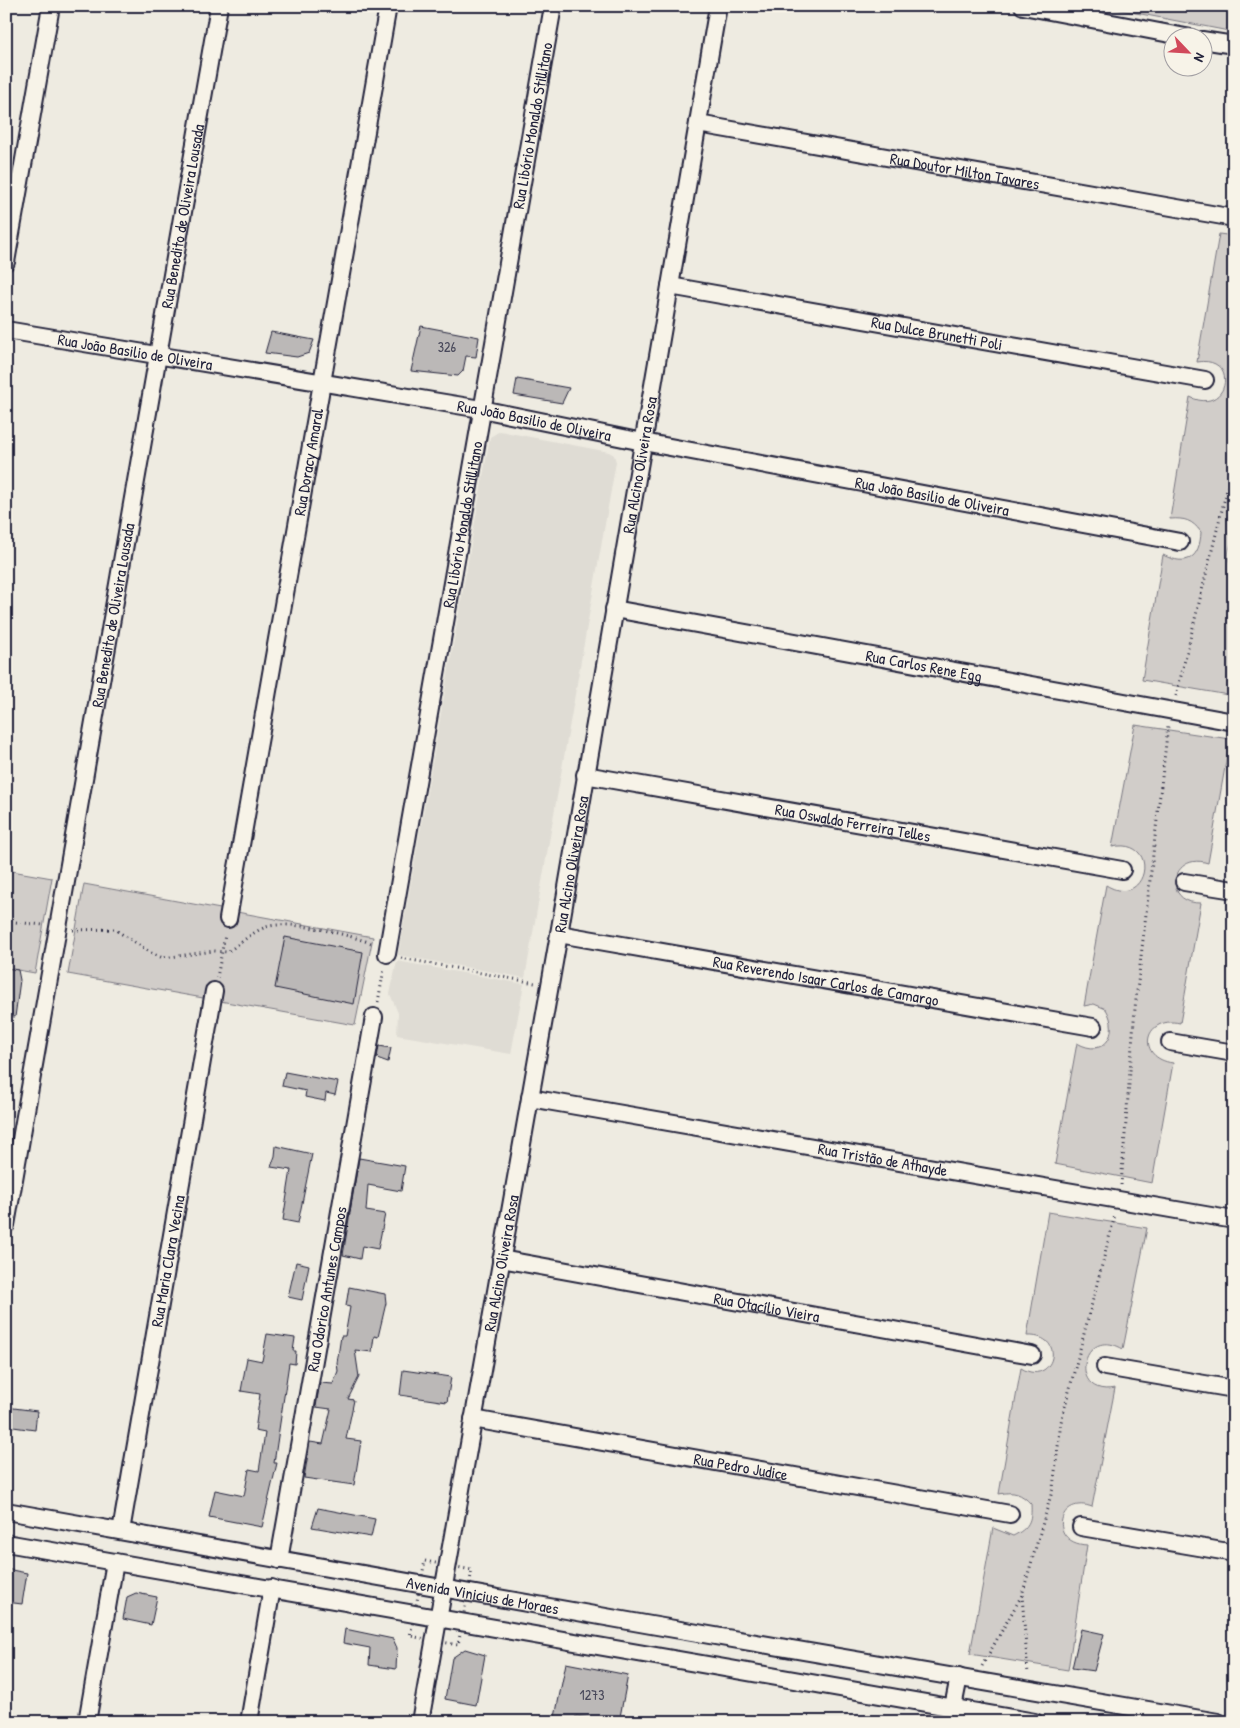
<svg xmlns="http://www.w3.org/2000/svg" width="1240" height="1728" font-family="'Patrick Hand',sans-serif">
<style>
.built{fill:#dfdcd4}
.green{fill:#d1cdc9;stroke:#7a7882}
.building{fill:#bbb8b7;stroke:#22223b}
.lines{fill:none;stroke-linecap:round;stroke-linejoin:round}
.minor-casing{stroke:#22223b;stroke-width:20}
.path{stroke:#22223b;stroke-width:3;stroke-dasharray:1 4;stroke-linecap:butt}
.minor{stroke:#f7f3e8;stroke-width:16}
.labels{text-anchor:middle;stroke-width:4.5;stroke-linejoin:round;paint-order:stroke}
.number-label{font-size:14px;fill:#48485a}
.street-label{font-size:16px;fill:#22223b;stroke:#f7f3e8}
</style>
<rect width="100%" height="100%" fill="#eeebe1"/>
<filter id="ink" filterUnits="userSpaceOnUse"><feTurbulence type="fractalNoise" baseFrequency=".02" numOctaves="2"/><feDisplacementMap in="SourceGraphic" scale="10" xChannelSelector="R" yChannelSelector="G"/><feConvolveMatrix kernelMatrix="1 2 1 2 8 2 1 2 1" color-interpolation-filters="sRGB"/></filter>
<g filter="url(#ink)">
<path class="built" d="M500,431l109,21 5,3 2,7 -91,516 -127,-23 92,-518z
M397,961l127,23 -13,70 -114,-19 1,-22 -8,-19z"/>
<path class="green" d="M1100,6h134v26z
M1219,234l15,2v302c-6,11 -9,21 0,31v127l-92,-16 21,-125c24,12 37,3 38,-23 -9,-12 -16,-14 -31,-13l20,-122c39,19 50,-42 7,-35z
M1135,725l95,14 -22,124c-37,-12 -47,41 -7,40l-21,120c-36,-8 -45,35 -7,40l-21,120 -97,-19 22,-121c28,16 43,-10 29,-34l-12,-5 -10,2 22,-121c42,26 56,-49 6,-38z
M6,870l46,8 -17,95 -29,-5z
M84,884l289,53 -18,88 -287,-51z
M1048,1212l99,16 -24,121c-43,-25 -55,49 -8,39l-23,119c-34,-13 -45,36 -5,38l-19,125 -98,-16 23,-126 20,8c16,-8 19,-15 18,-32 -10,-11 -17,-13 -32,-10l22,-126c32,20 48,-34 6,-32z"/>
<path class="building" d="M421,326l58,11 -3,20 -10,-1 -3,15 -5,5 -47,-5z
M271,332l43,8 -5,13 -12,4 -32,-4z
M517,379l52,9 -7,15 -48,-8z
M285,937l78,15 -9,52 -79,-16z
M6,968l12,2 2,10 -5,37 -9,-1z
M379,1046l12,2 -3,14 -11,-4z
M285,1072l53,10 -3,13 -9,-2 -1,8 -20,-4 1,-6 -24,-5z
M276,1146l36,8 -14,69 -15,-3 8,-50 -20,-3 4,-11z
M359,1158l46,8 -4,25 -33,-6 -2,26 19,3 -7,35 -16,-3 -2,13 -17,-4z
M296,1262l13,3 -7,35 -14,-3z
M349,1287l36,7 1,9 -8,34 -4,-1 -2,16 -17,-2 4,27 -11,22 6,1 -8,39 15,2 -7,44 -50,-7 6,-36 13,2 8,-35 -15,-2 2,-13 2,-11 13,1 5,-13 -1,-8 4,-27h4l5,-29 -4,-1z
M267,1334l28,4 -2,13h3l-1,13 -6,-1 -15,100h3l-15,64 -53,-10 6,-27 29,6 5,-27 10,2 6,-38 -10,-2 5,-37 -19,-3 6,-33 15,3z
M403,1370l48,7 -4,25 -47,-7z
M6,1407l31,4 -2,19 -29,-4z
M318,1508l57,11 -4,18 -59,-10z
M6,1569l21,4 -5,31 -16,-2z
M136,1593l21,4 -6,28 -28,-6 4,-22z
M345,1629l48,10 4,9 -1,21 -27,-4 1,-17 -27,-5z
M1081,1629l23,5 -10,37 -22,-3z
M465,1649l20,6 -9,50 -31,-6 7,-41z
M566,1663l62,12 -9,47 -43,-6 -1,6h-21z"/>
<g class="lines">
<defs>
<g id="minor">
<path d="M1023,6l168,32"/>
<path d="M1202,40l32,5"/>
<path id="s1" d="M698,124l536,94"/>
<path d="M6,262l45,-256"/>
<path id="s2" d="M670,286l535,94"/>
<path id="s3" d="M6,330l475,79 162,33 537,100"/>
<path id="s4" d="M614,609l620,113"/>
<path id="s5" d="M585,775l537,95"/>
<path d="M1184,882l50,8"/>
<path id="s6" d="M228,919l160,-913"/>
<path id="s7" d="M559,934l534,93"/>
<path id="s8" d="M387,954l166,-948"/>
<path d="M1170,1042l64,11"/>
<path id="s9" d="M530,1098l704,122"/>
<path id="s10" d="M6,1225l213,-1219"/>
<path id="s11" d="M501,1259l531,96"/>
<path d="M1105,1367l129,22"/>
<path id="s12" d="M473,1419l537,95"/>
<path id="s13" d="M6,1511l645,114 567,97"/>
<path d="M1081,1527l153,26"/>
<path id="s14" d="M121,1531l93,-540"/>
<path d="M6,1543l1029,179"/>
<path id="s15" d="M279,1560l95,-543"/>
<path d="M953,1707l6,-30"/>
<path d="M87,1722l28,-160"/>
<path d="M249,1722l23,-134"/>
<path id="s16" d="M420,1722l139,-788 159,-928"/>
</g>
</defs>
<use href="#minor" class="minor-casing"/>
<path class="path" d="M1176,696l58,-235
M6,921l37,4
M73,930l41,-1 39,25 10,4 51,-7 13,1c13,-8 25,-20 39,-25 25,-8 83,8 108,17
M401,958l134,25
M217,978l8,-43
M378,1002l6,-33
M1121,1185l14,-177 33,-282
M425,1561l47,9 -14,75 -48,-9z
M1022,1595l6,79
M982,1666l40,-71 31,-107 8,-66 54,-207"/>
<use href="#minor" class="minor"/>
</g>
</g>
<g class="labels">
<g class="number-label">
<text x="447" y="352">326</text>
<text x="592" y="1700">1273</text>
</g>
<g class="street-label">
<text dy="6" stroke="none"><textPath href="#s8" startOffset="841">Rua Libório Monaldo Stillitano</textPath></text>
<text dy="6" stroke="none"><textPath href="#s1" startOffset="271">Rua Doutor Milton Tavares</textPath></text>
<text dy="6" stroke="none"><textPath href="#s10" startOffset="1024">Rua Benedito de Oliveira Lousada</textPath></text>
<text dy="6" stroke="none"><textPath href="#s2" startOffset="271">Rua Dulce Brunetti Poli</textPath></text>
<text dy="6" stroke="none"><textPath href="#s3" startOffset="131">Rua João Basilio de Oliveira</textPath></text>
<text dy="6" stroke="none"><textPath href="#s3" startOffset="536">Rua João Basilio de Oliveira</textPath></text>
<text dy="6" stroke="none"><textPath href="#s6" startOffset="464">Rua Doracy Amaral</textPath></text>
<text dy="6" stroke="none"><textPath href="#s16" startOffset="1276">Rua Alcino Oliveira Rosa</textPath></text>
<text dy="6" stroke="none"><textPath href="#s3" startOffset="941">Rua João Basilio de Oliveira</textPath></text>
<text dy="6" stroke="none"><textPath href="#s8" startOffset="436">Rua Libório Monaldo Stillitano</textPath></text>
<text dy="6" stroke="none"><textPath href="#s10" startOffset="619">Rua Benedito de Oliveira Lousada</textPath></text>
<text dy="6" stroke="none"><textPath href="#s4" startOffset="315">Rua Carlos Rene Egg</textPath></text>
<text dy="6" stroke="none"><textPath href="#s5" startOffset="272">Rua Oswaldo Ferreira Telles</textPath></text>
<text dy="6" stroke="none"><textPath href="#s16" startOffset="871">Rua Alcino Oliveira Rosa</textPath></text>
<text dy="6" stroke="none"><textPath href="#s7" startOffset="271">Rua Reverendo Isaar Carlos de Camargo</textPath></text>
<text dy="6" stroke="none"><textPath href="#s9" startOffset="358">Rua Tristão de Athayde</textPath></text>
<text dy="6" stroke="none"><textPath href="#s14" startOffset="274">Rua Maria Clara Vecina</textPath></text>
<text dy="6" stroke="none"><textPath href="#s16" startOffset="466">Rua Alcino Oliveira Rosa</textPath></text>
<text dy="6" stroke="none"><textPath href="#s15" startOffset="275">Rua Odorico Antunes Campos</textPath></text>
<text dy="6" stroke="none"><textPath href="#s11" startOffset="270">Rua Otacílio Vieira</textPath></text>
<text dy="6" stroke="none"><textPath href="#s12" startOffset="272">Rua Pedro Judice</textPath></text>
<text dy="6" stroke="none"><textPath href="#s13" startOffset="484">Avenida Vinicius de Moraes</textPath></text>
</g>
</g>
<rect width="1240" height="1728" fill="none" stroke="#f7f3e8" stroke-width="25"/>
<rect x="12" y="12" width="1215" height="1703" fill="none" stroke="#22223b" stroke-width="2" filter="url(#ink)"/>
<g transform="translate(1188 52) rotate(115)"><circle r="24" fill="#f7f3e8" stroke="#a29fa3"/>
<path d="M0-4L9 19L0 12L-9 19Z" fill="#d1495b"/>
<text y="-8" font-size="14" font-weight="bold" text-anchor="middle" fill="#22223b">N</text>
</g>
</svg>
